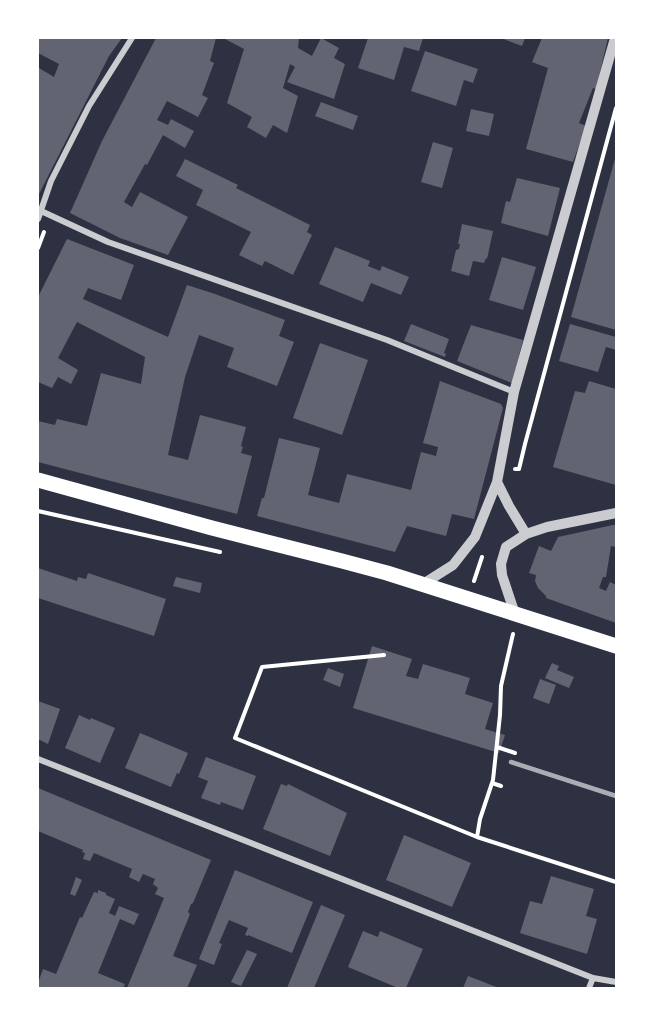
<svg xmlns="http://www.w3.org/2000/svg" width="654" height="1026" font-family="Quicksand,sans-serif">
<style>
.building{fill:#626471}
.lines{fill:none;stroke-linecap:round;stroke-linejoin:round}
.path{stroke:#fff;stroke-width:4}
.minor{stroke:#caccd0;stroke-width:6}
.tertiary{stroke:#caccd0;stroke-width:10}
.primary{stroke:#fff;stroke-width:15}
.rail{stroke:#abadb3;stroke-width:4.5}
</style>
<rect width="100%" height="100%" fill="#2d3142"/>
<path class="building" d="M38,38h84l-13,18 -71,140v-126l1,-2 15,9 5,-13 -21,-11z
M156,38h60l-6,23 4,2 -12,32 6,3 -10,19 -31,-16 -10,19 11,5 3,-6 23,12 -9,17 -22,-13 -16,30 -2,-1 -21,38 8,5 8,-15 48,25 -20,38 -48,-17 -50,-25 32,-72z
M223,38h76l-1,10 14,8 9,-18 18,10 -5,10 11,6 -11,35 -47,-17 8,-15 -5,-3 -7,24 15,8 -11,37 -14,-8 -7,13 -19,-11 5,-10 -25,-14 17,-54z
M368,38h55l-4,13 -15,-4 -10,33 -36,-12z
M501,38h24l-3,8z
M542,38h66l-12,51 -3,-1 -14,35 7,3 -13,36 -47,-13 22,-81 -16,-6z
M425,51l53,18 -5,14 -9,-3 -8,26 -45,-15z
M321,102l37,14 -5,14 -38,-14z
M471,109l23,5 -5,22 -23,-5z
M433,142l20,6 -11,40 -21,-6z
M616,155v175l-45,-13z
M185,159l53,26 -2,3 74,37 -3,7 5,3 -19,40 -28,-14 -3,5 -23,-11 12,-23 -55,-27 7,-15 -27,-14z
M517,178l43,10 -12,48 -47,-13 5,-22 4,1z
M462,224l31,7 -6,28 -1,-1 -2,5 -11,-2 -4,15 -18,-5 5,-21 3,-1 1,-5h-2z
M67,239l67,26 -13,35 -33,-12 -5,11 85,38 19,-52 28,9 70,26 -6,16 15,6 -17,44 -50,-19 7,-19 -35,-13 -14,42 -17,78 20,5 12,-45 46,12 -5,19 2,1 -2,6 11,3 -15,58 -199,-52v-41l17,4 2,-6 30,7 14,-53 40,11 4,-27 -68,-35 -19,36 20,12 -7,14 -13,-7 -6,11 -14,-6v-85z
M335,247l35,14 -2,5 12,5 2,-5 27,11 -8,18 -30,-12 -8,19 -44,-18z
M502,257l34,10 -13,43 -34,-10z
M411,324l38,15 -5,14 2,1 -1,3 -41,-16z
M570,324l46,13v13l-10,-3 -8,25 -39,-11z
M471,325l52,15 -11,43 -55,-22z
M320,343l48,17 -26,75 -49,-17z
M440,381l61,23 2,4 -29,111 -22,-5 -6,22 -39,-10 -12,26 -138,-36 5,-18h2l15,-60 41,10 -12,47 31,8 8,-29 64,16 10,-38 15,4 2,-9 -15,-4z
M589,381l27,8v96l-63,-18 22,-76 10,2z
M613,525h3v22l-5,-1 -5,31h-3l-4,11 7,3 4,-9 6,3v38l-70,-25v-2l-8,-8 -3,-7 1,-6 -7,-2 10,-27 12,5 7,-14z
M38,568l39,13 1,-4 8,2 2,-6 78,26 -12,37 -116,-38z
M176,577l26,6 -2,10 -27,-7z
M372,646l40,13 -6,17 12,3 5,-15 47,14 -5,16 28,9 -8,26 20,6 -6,18 -146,-45z
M552,663l7,3 -2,4 17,7 -5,11 -24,-10z
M328,668l16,6 -4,13 -17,-7z
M540,679l16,6 -7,19 -16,-6z
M38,701l22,8 -12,35 -10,-5z
M79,715l11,5 1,-2 24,10 -15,35 -35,-15z
M140,733l48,20 -9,21 -2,-1 -6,14 -46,-19z
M206,757l50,19 -13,34 -22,-8 -1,3 -19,-7 7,-17 -10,-4z
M281,784l6,2 1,-2 59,29 -17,43 -67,-27z
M38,788l173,72 -18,43 -2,1 -3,8 2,2 -17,42 24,9 -10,23h-60l37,-90 -9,-4 3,-6 -5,-4 2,-5 -12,-5 -4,8 -10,-5 3,-8 -38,-16 -4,8 -7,-2 2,-6 -3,-1 1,-2 -45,-19z
M404,835l67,28 -19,44 -66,-27z
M235,870l78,32 -21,51 -44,-18v1l-3,-1 3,-7 -19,-8 -10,23 3,1 -8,21 -15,-6z
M551,876l43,13 -8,27 11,3 -10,35 -67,-21 10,-32 12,3z
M76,877l6,3 -7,16 -5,-2z
M98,890l8,3v2l9,4 -6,14 6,3 4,-10 20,8 -5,11 -14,-6 -22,54 27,11 -2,4h-85v-5l5,-14 13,5 24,-57 2,1 12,-26 4,1z
M321,905l24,10 -31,73h-27z
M363,931l15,6 2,-6 43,18 -17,39h-8l-50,-21z
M247,950l10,4 -16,32 -10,-4z
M468,976l31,12h-36z"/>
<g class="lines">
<path class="path" d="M38,248l6,-16
M515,469h4l6,-25 91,-336
M38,511l182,41
M474,581l8,-24
M384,655l-122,12 -27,71 242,99 139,45
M497,747l18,6
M492,783l9,3
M477,837l3,-18 13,-39 7,-65 1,-29 12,-52"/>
<path class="minor" d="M41,211l67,31 279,98 127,52
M38,219l13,-38 38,-75 43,-68
M38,759l555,219 -4,10
M593,978l23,4"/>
<path class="tertiary" d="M497,482l12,24 17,28
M423,584l30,-19 22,-28 22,-55 17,-90 101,-354
M515,614l-13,-39 -1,-11 5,-17 20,-13 21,-7 69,-14"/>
<path class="primary" d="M38,480l174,48 130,33 45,12 229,73"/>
<path class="rail" d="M511,762l105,34"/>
</g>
<rect width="654" height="1026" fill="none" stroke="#ffffff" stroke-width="78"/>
</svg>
